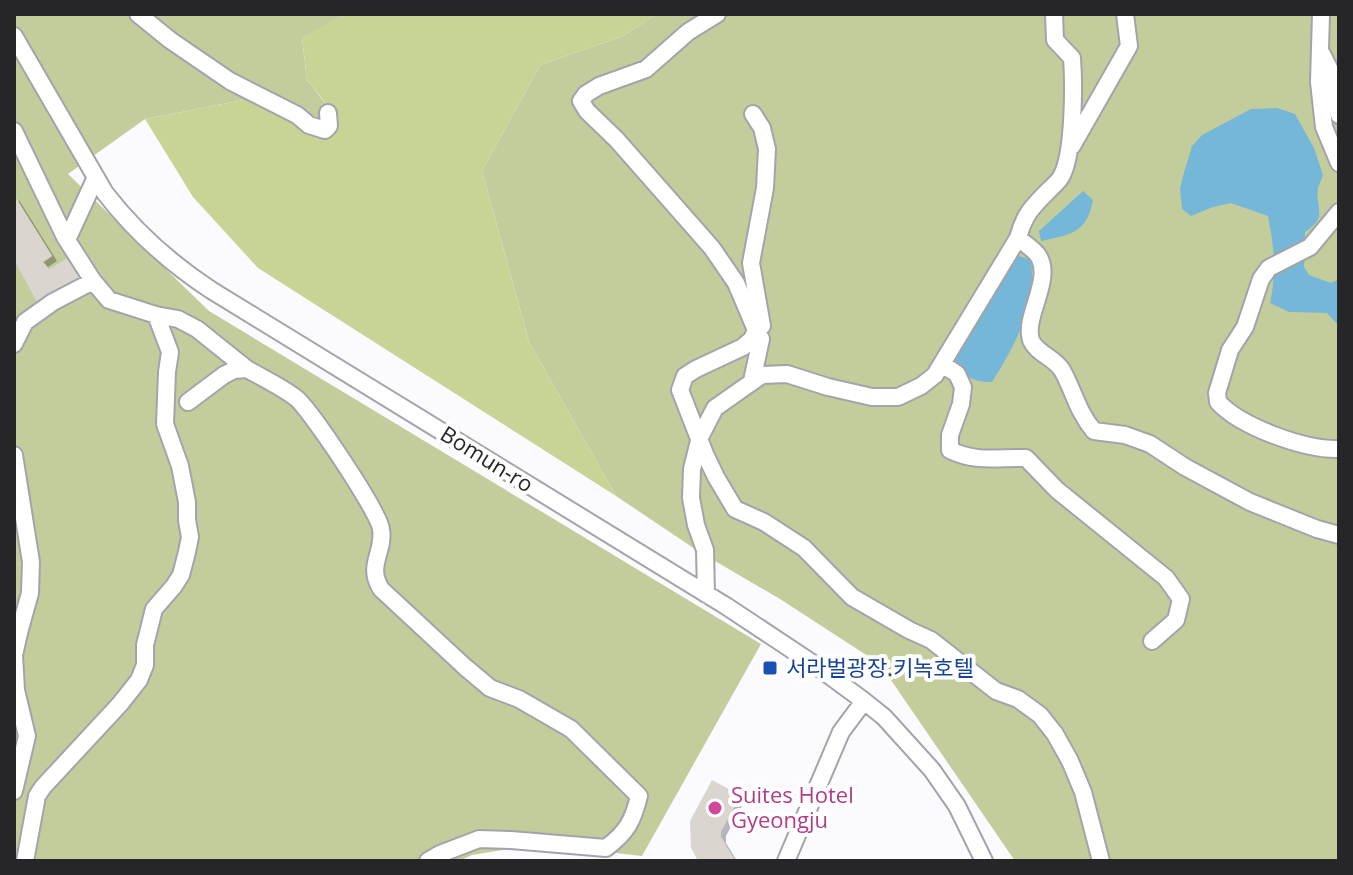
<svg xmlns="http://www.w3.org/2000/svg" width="1353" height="875" font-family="'Open Sans','Noto Sans KR',sans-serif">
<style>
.green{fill:#c3cd9c}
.forest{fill:#c8d496}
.water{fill:#75b7d8}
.building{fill:#dbd5d0;filter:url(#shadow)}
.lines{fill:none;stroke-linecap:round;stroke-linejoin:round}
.minor-casing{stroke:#a3a4aa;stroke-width:20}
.minor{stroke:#fff;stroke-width:16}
.transit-dot{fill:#1a4fb4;stroke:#fff;stroke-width:3}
.hotel-dot{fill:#d1479c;stroke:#fff;stroke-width:3}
.labels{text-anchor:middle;stroke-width:8;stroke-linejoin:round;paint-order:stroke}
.street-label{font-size:22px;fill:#262628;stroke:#fff}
.transit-label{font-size:22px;fill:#164399;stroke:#fff;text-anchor:start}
.hotel-label{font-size:22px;fill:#b23c85;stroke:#fff;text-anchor:start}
</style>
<defs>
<filter id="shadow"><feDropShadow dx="5" dy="5" stdDeviation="0" flood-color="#0004"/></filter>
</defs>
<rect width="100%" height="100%" fill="#fafaff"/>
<path class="green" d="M14,14h332l-44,24 5,42 32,41 -6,14 -20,-6 -59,-31 -109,21 -77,55 141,137 552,333 -119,212 -103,-12 -67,11 -13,6h-445z
M657,14h682v847h-324l-135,-197 -100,-65 -82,-48 -82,-55 -87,-154 -47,-171 58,-106 83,-29z"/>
<path class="forest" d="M346,14h311l-34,22 -83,29 -58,106 47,171 87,154 -358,-228 -65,-71 -48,-78 109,-21 59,31 20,6 6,-15 -32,-40 -5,-43z"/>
<path class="water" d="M1277,108l18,6 19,34 9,27c0,1 -5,12 -5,13 -3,23 11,28 -13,44l-1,35 5,8 22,8 8,-4v43l-3,1 -9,-10 -38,-1 -19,-9c7,-33 4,-55 -2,-87l-37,-13 -18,4 -22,9 -9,-7 -2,-20 3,-13 9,-30 10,-11 49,-26z
M1083,191l10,9c-6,33 -23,35 -52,41l-2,-10z
M1014,254l17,6c6,45 -16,86 -39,122 -19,0 -26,-5 -37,-20l8,-21 31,-48z"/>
<path class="building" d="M14,195l38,61 -9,6 6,7 24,-14 13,19 -47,32 -25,-47z
M712,780l28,15 -19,36v7l14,23h-37l-7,-13 -1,-27z"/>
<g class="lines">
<defs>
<path id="minor" d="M138,14l32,26 60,41 67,34 12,10 16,5 4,-4 -1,-13
M717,14l-29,18 -42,37 -47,17 -13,8 -5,7 6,10 30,29 95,108 24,35 20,47
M1321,14l-2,68 5,45 15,36
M14,36l91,157c30,39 65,70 106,97l515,316 92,61 46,34 20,16 48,53 25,36 27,55
M1322,54l10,20 7,41
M753,114l9,14 5,21 -2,39 -14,75 11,63
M14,131l51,106 28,44 16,19 47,15 14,37 -3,20 -2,52 15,42 7,36v18l3,17 -3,15 -6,23 -7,11 -20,23 -9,36v20l-6,15 -19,24 -77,83 -6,9 -12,65
M1072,146l57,-100 -4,-32
M1339,212l-29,35 -41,21 -8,11 -16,48 -15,23 -13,43 1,9c23,25 87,48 121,47
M1018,238c6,5 14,10 19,16 18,24 -14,62 -6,86 5,13 24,18 31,30 12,21 15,41 32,61l31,4 25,9 35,23 65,35 67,27 22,6
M67,240l29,-63
M156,315l22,4 19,10 50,40 -13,1 -10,5 -36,27
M14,344l11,-22 28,-20 40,-21
M942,364l15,10 6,13 -2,17 -11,31v15c26,13 48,7 76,8l31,32 109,88 15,21 -5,21 -24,21
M247,369c16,9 35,18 49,29 14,11 83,114 85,131 4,23 -15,36 0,60l84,78 25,21 29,11 52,30 68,67c-6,25 -12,36 -33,52l-95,-8 -32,-1 -39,15 -12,7
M752,381l9,-42 -5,-9 -4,9 -9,8 -47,22 -11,7 -5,14 25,64 11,23 19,32 29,13 40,26 48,49 57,33 22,10 65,51 22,8 22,16 15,19 15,27 13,31 18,69
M14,455l17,107 -1,31 -10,36 -6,26 2,35 11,46 -13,55
M706,594l-1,-44 -9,-25 -5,-27 1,-29 8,-32 15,-29 47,-33 25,-1 41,13 44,10h26l23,-11 14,-11 83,-137c6,-23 14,-31 30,-47 4,-4 10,-9 13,-14 13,-22 13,-92 11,-119l-17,-18 -1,-26
M786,861l55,-129 23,-31"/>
</defs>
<use href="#minor" class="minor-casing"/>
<use href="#minor" class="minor"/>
</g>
<rect class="transit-dot" x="762" y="660" width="16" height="16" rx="4"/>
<circle class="hotel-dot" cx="715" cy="808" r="8"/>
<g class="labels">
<g class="street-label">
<text transform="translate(487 459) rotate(32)" y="8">Bomun-ro</text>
</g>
<g class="transit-label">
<text x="786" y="676">서라벌광장.키녹호텔</text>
</g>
<g class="hotel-label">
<text x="731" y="803">Suites Hotel<tspan x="731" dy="25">Gyeongju</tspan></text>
</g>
</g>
<rect width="1353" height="875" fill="none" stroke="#262628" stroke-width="32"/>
</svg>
